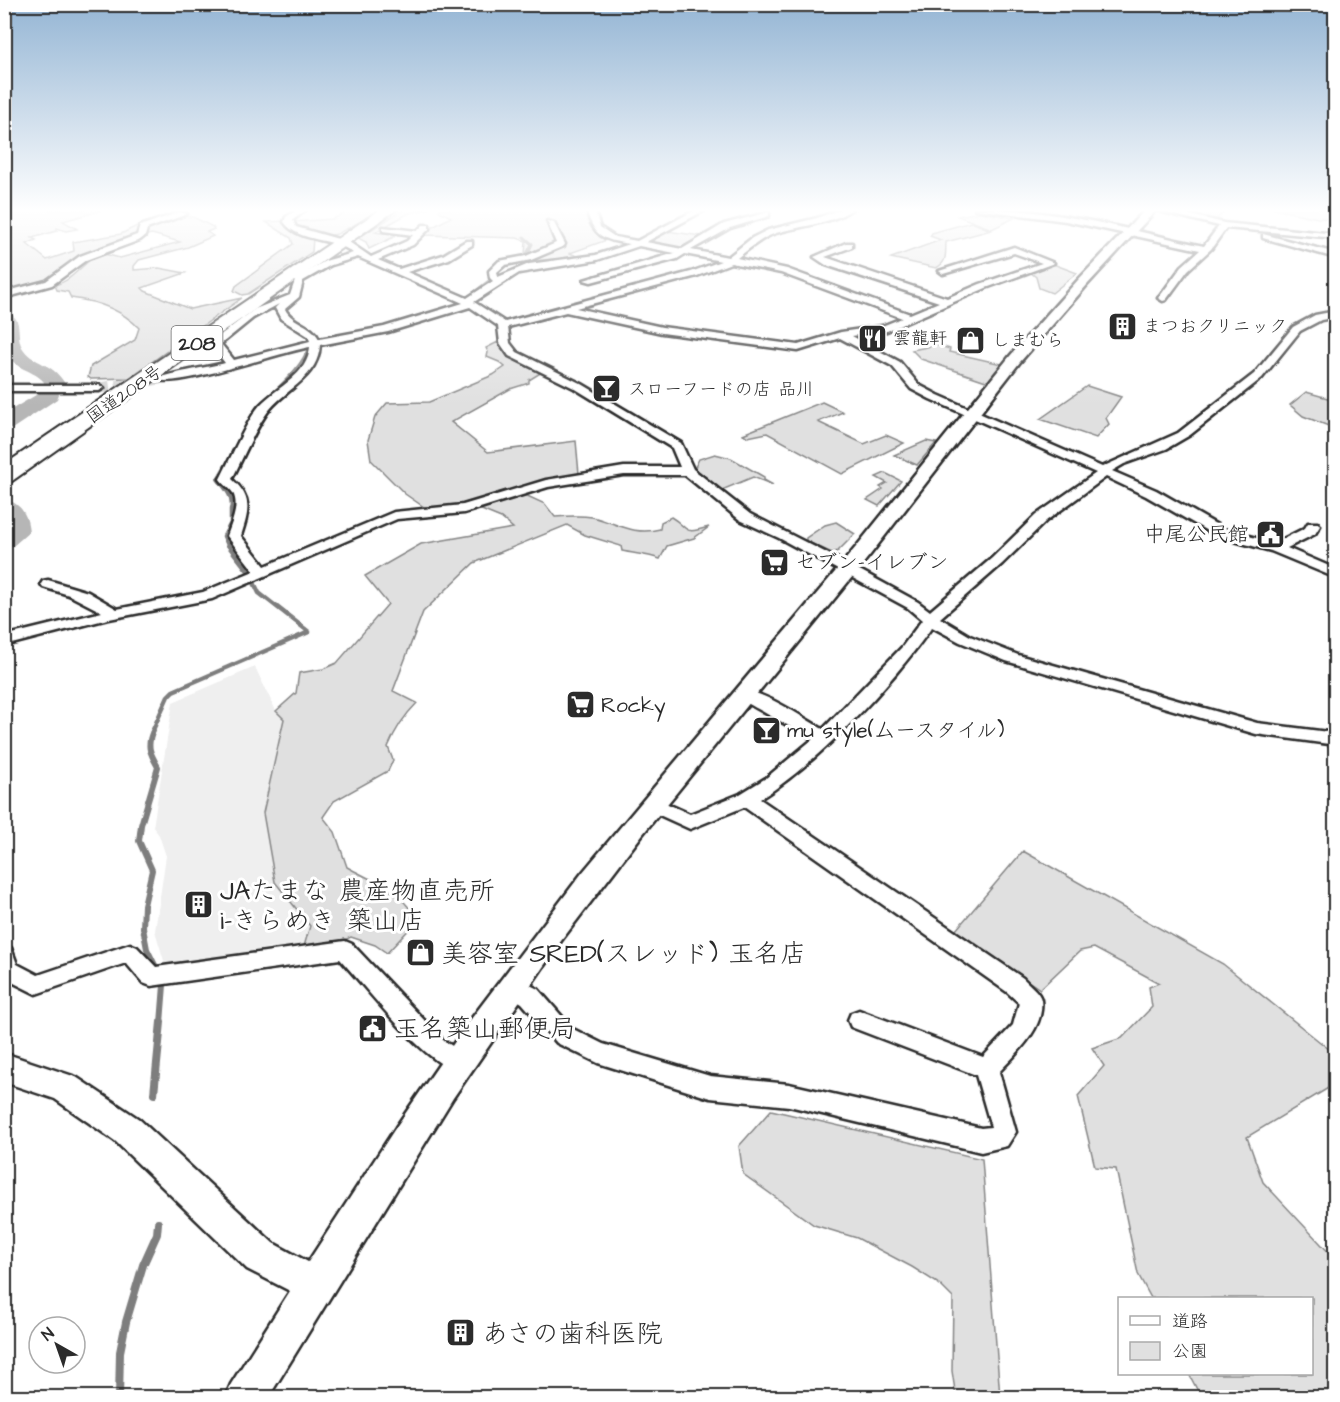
<svg xmlns="http://www.w3.org/2000/svg" width="1340" height="1402" font-family="'Architects Daughter','Klee One',sans-serif">
<style>
.built{fill:#efefef}
.green{fill:#e0e0e0;stroke:#868686;stroke-width:1.5}
.lines{fill:none;stroke-linecap:round;stroke-linejoin:round}
.stream-far4{stroke:#7e7e7e;stroke-width:3}
.stream-far3{stroke:#7e7e7e;stroke-width:4}
.stream-far2{stroke:#7e7e7e;stroke-width:4.5}
.stream-far1{stroke:#7e7e7e;stroke-width:6}
.stream{stroke:#7e7e7e;stroke-width:8}
.river{fill:#b6b6b6;fill-rule:evenodd}
.street-tunnel{stroke:#d5d5d5;stroke-width:11;stroke-dasharray:11 6;stroke-linecap:butt}
.street-casing{stroke:#2b2b2b;stroke-width:5}
.secondary-casing{stroke:#2b2b2b;stroke-width:5}
.highway-casing{stroke:#2b2b2b;stroke-width:4}
.street{fill:#fff;fill-rule:evenodd}
.secondary{fill:#fff;fill-rule:evenodd}
.highway{fill:#fff;fill-rule:evenodd}
.labels{text-anchor:middle;stroke-width:6;stroke-linejoin:round;paint-order:stroke}
.far-poi-label{font-size:18px;fill:#2b2b2b;stroke:#fff;text-anchor:start}
.far-street-label{font-size:18px;fill:#2b2b2b;stroke:#fff}
.shield{fill:#fff;stroke:#6b6b6b;stroke-width:1.5}
.shield-label{font-size:20px;font-weight:bold;fill:#2b2b2b}
.poi-label{font-size:21px;fill:#2b2b2b;stroke:#fff;text-anchor:start}
.near-poi-label{font-size:26px;fill:#2b2b2b;stroke:#fff;text-anchor:start}
</style>
<rect width="100%" height="100%" fill="#fff"/>
<filter id="ink" filterUnits="userSpaceOnUse"><feTurbulence type="fractalNoise" baseFrequency=".0167" numOctaves="2"/><feDisplacementMap in="SourceGraphic" scale="12" xChannelSelector="R" yChannelSelector="G"/><feConvolveMatrix kernelMatrix="1 2 1 2 8 2 1 2 1" color-interpolation-filters="sRGB"/></filter>
<g filter="url(#ink)">
<path class="built" d="M255,667l21,44 8,7 -21,95 12,69 35,44 -10,34 -28,-13 -105,24 -12,-40 11,-75 -7,-21 -6,-8 20,-125z"/>
<path class="green" d="M12,209l91,1 -40,11 14,8 -11,2 -9,-3v3l-25,7 4,2 -9,4 20,16 27,-9 -1,-9 48,-8 22,-11 34,-7 16,1 20,10 1,2 -7,3 6,4 -25,11 -49,13 -5,6v4l25,-2 26,5 -43,15 3,3 45,18 52,-11 -113,80 -38,1 -3,-2 3,-11 44,-26 4,-12c-18,-19 -43,-27 -68,-30l-3,-6 -11,-2 -2,-5c18,-4 29,-24 45,-32l20,5 60,-16 -28,-8 -11,2 -58,22 -26,20 -52,15 -1,-79z
M352,209h32l-47,25 -12,2 -31,-8 -2,-6 41,-3z
M404,209h24l-19,4 -34,19c10,3 19,-1 29,0l-35,17 -3,-7 -8,-4z
M440,209h146c0,16 7,24 21,31l-37,13 9,4 -50,4 -4,-6 1,-14 -9,-3 -92,-3 4,-6 22,-12 -12,-6z
M1166,209h61l-11,11z
M1274,209h61v10l-17,-1z
M980,212l34,6 -22,11 -34,-13z
M284,221l8,10 21,7 -1,14 -64,42 -6,1 -8,-4 2,-5 57,-42 -2,-6 -25,-16z
M971,222l20,8 -45,12c-1,12 2,20 -10,26l-45,-10 50,-18 -11,-4 2,-3z
M667,231l34,5 2,1 -22,12 -38,-5z
M1053,264l24,9 -25,20 -13,-5 -3,-11 -6,-5z
M498,342l9,11 35,19 -13,8v3l-19,6 -59,33 37,30 88,-11 3,33 -138,35 -17,-2 -19,-13 -34,-34 -3,-20 7,-23 12,-14 42,-1 64,-27 12,-8 -6,-5 -12,-5 1,-5 -2,-4z
M937,345l13,4 -1,3 57,13 -14,18 -71,-24 -9,-9z
M1087,386l34,11 -15,21 3,6 -13,14 -56,-19z
M1306,392l29,8v9l-5,9 3,8 -2,1 -28,-11 -13,-11z
M822,402l21,10 -25,10 46,22 22,-9 18,8 -62,31 -75,-41 -19,4 -5,-3z
M926,441l10,2 -19,22 -23,-10z
M715,454l16,4 33,19v3l9,5 -20,-8 -31,13 -4,-2 -24,-19 5,-10z
M885,473l16,8 -22,25 -12,-6 16,-11 -3,-2 7,-4 -11,-6z
M523,494l22,10 10,13c12,-1 25,-2 37,0 25,6 41,19 68,12l1,-7 10,-5c20,12 10,18 38,10l-15,11 -27,8 -7,13c-14,-5 -24,-5 -38,-8l-1,-5 -36,-11 -18,-10 -93,38 -51,49 -30,79 24,12c-13,13 -22,27 -29,44l5,13 -5,11 -54,30 -11,16 12,15 12,35c25,14 60,25 69,55l-29,31 -12,-8 -24,-8 -51,23 10,-34 -35,-44 -12,-69 21,-94 -8,-8 20,-18 3,-20 24,-4 14,-6 51,-59 -23,-28 56,-32 92,-16 -12,-10 -22,-9z
M836,522l19,12 -17,17 -6,2 -26,-12v-3l19,-13z
M1023,851l200,113 112,90v30l-88,53 16,45 72,77v138h-134l-12,-23h123v-76h-161l-13,-24 -22,-105 -21,-2 -17,-71 26,-30 -12,-18 30,-10 30,-31 -3,-20 10,-4 -65,-35 -14,3 -40,38 -85,-58z
M771,1110l211,49 18,238h-44l-4,-26 1,-73 -14,-14 -27,-17 -55,-29 -43,-13 -71,-51 -4,-28z"/>
<g class="lines">
<path class="stream-far4" d="M524,237l8,7 -6,12
M463,301l31,-24
M396,324l37,-12"/>
<path class="stream-far3" d="M252,418c18,-27 47,-41 58,-72
M231,510c3,-13 -5,-21 -13,-31l23,-40"/>
<path class="stream-far2" d="M152,732l16,-36 5,-5 136,-59 -50,-39 -10,-21 -21,-27 -4,-9 7,-13v-14"/>
<path class="stream-far1" d="M153,731c-7,15 -3,22 5,36l-17,58 -2,16 13,29 -8,35 -1,23 4,21 11,22
M161,1023l3,-38 -2,-6"/>
<path class="stream" d="M154,1094l7,-72
M119,1398l1,-46 6,-30 17,-57 14,-31 1,-11"/>
<path class="river" d="M4,312c23,5 9,24 20,38 10,14 27,12 40,32l-7,17 -45,30 -8,1v-16l37,-22 3,-10c-7,-8 -15,-10 -24,-15 -20,-12 -16,-35 -16,-55z
M4,499c17,4 24,16 25,33l-16,14 -9,2z"/>
<path class="street-tunnel" d="M99,388l62,-9"/>
<defs>
<path id="street" d="M298,209h9l-14,11 3,7 53,15 22,15 36,-16 6,-6 -30,-4v-4l34,4 6,-6h6v4l-16,16 -35,15 21,9 44,-14 23,-14h6v4l-23,14 -42,13 60,26 26,-17 -3,-3 -1,-7 10,-10 27,-5 30,-13 -9,-22 7,2 11,21 -1,2 -33,14 -26,5 -8,7 1,5 31,-13 67,-9 34,-11c-28,-4 -36,-8 -44,-35h8l6,18 15,10 22,4 60,-32h10l-61,33 36,7 42,-25 45,-12v4l-39,12 -39,22 37,7 24,-19 16,-8 49,-12 24,-9h11c-20,15 -52,17 -76,24 -15,5 -27,16 -39,25l50,11 123,45 29,-12 -113,-37 -12,-8 32,-14h6v4l-27,10 122,41 33,-14 62,-21 -28,-10 -71,21 -4,-3 75,-24 40,16 -68,25 -99,43 -35,5 48,26 19,23 19,10 164,72 76,-34 76,-59 39,-47 22,-12 21,-4v6l-15,3 -21,11 -38,47 -72,57 -24,14 -42,15 -12,7 44,19 70,40 49,13 30,-15 3,-5h10l2,3 -5,8 -28,14 49,21v9l-65,-27 -55,-15 -70,-40 -40,-19 -60,44 -44,43 -62,54 30,18 48,19 239,68 79,10v12l-80,-11 -250,-73 -46,-19 -28,-15c-41,58 -112,134 -172,172l263,179c5,6 17,14 18,22 4,28 -25,54 -42,72l17,60 -9,14 -26,6 -192,-46 -79,-8 -112,-35 -41,-20 -35,-40 -18,-11 -3,-7 3,-7 8,-2 26,13 35,40 30,15 107,32 79,8 192,44 10,-1 -15,-52 -125,-48 -3,-7 3,-7 8,-3 124,47 30,-32 6,-22 -12,-11 -263,-185 -54,22 -44,-20 -3,-5 3,-5 6,-2 38,17 50,-20 26,-16 47,-39c-11,-6 -75,-40 -78,-44l2,-4c20,-5 68,28 86,38l79,-82 20,-27 -14,-12 -129,-70 -39,-18 -55,-45h-61l-76,12 -84,26 -67,6 -185,80 -108,21 -100,26v-10l98,-24 -33,-17 -26,-8 -2,-3 2,-3 5,-1 40,12 29,17 86,-17 51,-21 -27,-35c4,-12 13,-30 6,-43 -3,-5 -10,-9 -13,-14 10,-19 27,-59 40,-74 18,-19 48,-30 50,-58 -25,4 -140,43 -154,32 5,-4 57,-13 69,-16l-15,-19 1,-2 44,-33 35,-14 6,-17 29,-17 28,-8c-20,-17 -53,-9 -69,-31l2,-5zM639,246l36,7 -91,27 7,2 86,-23 8,-5 36,7 -30,11 -186,50 -31,-20 45,-29 78,-13zM358,257l105,46 -79,24 -65,12c-7,-15 -27,-16 -34,-30l14,-12 4,-16 28,-16zM731,263l50,10 121,45 -20,8 -41,6 -43,13 -136,-18 -86,-19 121,-32zM279,304l-4,4 6,11 27,17 2,5 -76,19 -13,-16 32,-26zM470,307l28,19 2,17 9,13 65,32 98,60 8,19h-56l-78,13 -83,25 -69,7 -129,54 -24,-30c8,-25 12,-38 -9,-57 10,-19 25,-55 38,-70 19,-22 48,-32 50,-64l68,-13zM566,312l96,21 136,18 42,-13 52,28 19,23 19,10 166,74 -60,42 -44,43 -62,53 -12,-9 -64,-35 -104,-53 -57,-45 -12,-26 -99,-59 -65,-32 -7,-9 -2,-16z
M975,209c77,-2 154,21 229,37l15,-20 -68,-17h14l59,14 112,11v4l-110,-10 -15,21 -23,21 -22,30 -3,1 -5,-3 2,-2 22,-30 18,-16 -134,-29z
M180,212l7,2 -40,15 -2,7 -5,4 -54,20 -34,25 -48,13v-6l42,-11 34,-25 54,-20 3,-1 3,-9z
M1263,234l73,19v5l-73,-20z
M4,385h95l5,3 -5,3h-95z
M345,941l7,3 91,96 23,15 3,7 -3,7 -8,4c-38,-15 -89,-82 -118,-114l-189,27 -8,-3 -17,-20 -90,31 -32,-16v-33l7,3 6,16 21,11 92,-31 7,3 19,20z"/>
<path id="secondary" d="M1146,209h11l-70,76 -67,77 -150,193 -228,280 -81,106 -108,157 -185,300h-43l6,-14 59,-93 -43,-22 -132,-128 -60,-42 -51,-17v-29l72,24 63,42 134,124 35,19 88,-135 69,-100 117,-154 274,-326 154,-191 68,-76z"/>
<path id="highway" d="M381,209h16l-385,272 -8,2v-18z"/>
</defs>
<use href="#street" class="street-casing"/>
<use href="#secondary" class="secondary-casing"/>
<use href="#highway" class="highway-casing"/>
<use href="#street" class="street"/>
<use href="#secondary" class="secondary"/>
<use href="#highway" class="highway"/>
</g>
</g>
<linearGradient id="sky" x2="0" y2="1"><stop stop-color="#94b5d4"/><stop offset="0.52" stop-color="#fff"/><stop offset="1" stop-color="#fff" stop-opacity="0"/></linearGradient>
<rect width="1340" height="405" fill="url(#sky)"/>
<defs>
<symbol id="building-square" viewBox="-11 -11 22 22"><rect x="-9" y="-9" width="18" height="18" rx="4" fill="#2b2b2b" stroke="#fff"/><path d="M-4-6H4V6H1V3H-1V6H-4ZM-2.5-4.3h1.7v1.8h-1.7ZM.8-4.3h1.7v1.8H.8ZM-2.5-1h1.7V.8h-1.7ZM.8-1h1.7V.8H.8Z" fill="#fff"/></symbol>
<symbol id="restaurant-square" viewBox="-11 -11 22 22"><rect x="-9" y="-9" width="18" height="18" rx="4" fill="#2b2b2b" stroke="#fff"/><path d="M-5-6h1v4h1v-4h1v4h1v-4h1v5L-1.5 .5V6h-2V.5L-5-1ZM5-6V6H3V1.5H1.5Q1.5-4 5-6Z" fill="#fff"/></symbol>
<symbol id="shop-square" viewBox="-11 -11 22 22"><rect x="-9" y="-9" width="18" height="18" rx="4" fill="#2b2b2b" stroke="#fff"/><path d="M-5-2.5h2.3a2.7 3.5 0 0 1 5.4 0H5L5.5 6h-11ZM-1.5-2.5h3a1.5 2.3 0 0 0-3 0Z" fill="#fff"/></symbol>
<symbol id="bar-square" viewBox="-11 -11 22 22"><rect x="-9" y="-9" width="18" height="18" rx="4" fill="#2b2b2b" stroke="#fff"/><path d="M-6-5H6L.8 .8V4.5H3.5V6h-7V4.5H-.8V.8Z" fill="#fff"/></symbol>
<symbol id="civic-square" viewBox="-11 -11 22 22"><rect x="-9" y="-9" width="18" height="18" rx="4" fill="#2b2b2b" stroke="#fff"/><path d="M-.6-6.5H3V-4.5H.6V-3L4-1V1h2V6H-6V1h2V-1L-.6-3ZM-1.2 2.5V6h2.4V2.5Z" fill="#fff"/></symbol>
<symbol id="supermarket-square" viewBox="-11 -11 22 22"><rect x="-9" y="-9" width="18" height="18" rx="4" fill="#2b2b2b" stroke="#fff"/><path d="M-6-5.5h2.5l.6 2H6L4.5 2H-2.5L-4.4-4H-6ZM-1.5 3.2a1.3 1.3 0 1 0 .1 0ZM3 3.2a1.3 1.3 0 1 0 .1 0Z" fill="#fff"/></symbol>
</defs>
<g fill-rule="evenodd">
<use href="#building-square" x="1106" y="310" width="33" height="33"/>
<use href="#restaurant-square" x="856" y="322" width="33" height="33"/>
<use href="#shop-square" x="954" y="324" width="33" height="33"/>
<use href="#bar-square" x="590" y="372" width="33" height="33"/>
<use href="#civic-square" x="1254" y="518" width="33" height="33"/>
<use href="#supermarket-square" x="758" y="546" width="33" height="33"/>
<use href="#supermarket-square" x="564" y="688" width="33" height="33"/>
<use href="#bar-square" x="750" y="714" width="33" height="33"/>
<use href="#building-square" x="182" y="888" width="33" height="33"/>
<use href="#shop-square" x="404" y="936" width="33" height="33"/>
<use href="#civic-square" x="356" y="1012" width="33" height="33"/>
<use href="#building-square" x="444" y="1316" width="33" height="33"/>
</g>
<g class="labels">
<g class="far-poi-label">
<text x="1143" y="332">まつおクリニック</text>
<text x="893" y="344">雲龍軒</text>
<text x="992" y="346">しまむら</text>
<text x="628" y="395">スローフードの店 品川</text>
</g>
<g class="far-street-label">
<text transform="translate(124 394) rotate(-35)" y="6">国道208号</text>
</g>
<rect class="shield" x="171.5" y="326" width="51" height="34" rx="4.5"/>
<g class="shield-label">
<text x="197" y="350">208</text>
</g>
<g class="poi-label">
<text x="1249" y="541" text-anchor="end">中尾公民館</text>
<text x="795" y="569">セブン-イレブン</text>
<text x="601" y="712">Rocky</text>
<text x="787" y="737">mu style(厶ースタイル)</text>
</g>
<g class="near-poi-label">
<text x="220" y="899">JAたまな 農産物直売所<tspan x="220" dy="30">i-きらめき 築山店</tspan></text>
<text x="441" y="962">美容室 SRED(スレッド) 玉名店</text>
<text x="394" y="1037">玉名築山郵便局</text>
<text x="482" y="1342">あさの歯科医院</text>
</g>
</g>
<rect width="1340" height="1402" fill="none" stroke="#fff" stroke-width="24"/>
<rect x="12" y="12" width="1316" height="1378" fill="none" stroke="#2b2b2b" stroke-width="2" filter="url(#ink)"/>
<rect x="1118" y="1297" width="195" height="78" fill="#ffffff" stroke="#aaaaaa" stroke-width="1.5"/>
<rect x="1130" y="1316" width="30" height="9" fill="#ffffff" stroke="#aaaaaa" stroke-width="1.5"/>
<text x="1172" y="1327" font-size="18" fill="#2b2b2b">道路</text>
<rect x="1130" y="1342" width="30" height="18" fill="#e0e0e0" stroke="#aaaaaa" stroke-width="1.5"/>
<text x="1172" y="1357" font-size="18" fill="#2b2b2b">公園</text>
<g transform="translate(57 1345) rotate(320)"><circle r="28" fill="#ffffff" stroke="#aaaaaa" stroke-width="1.5"/>
<path d="M0-4.5L10 22L0 15L-10 22Z" fill="#2b2b2b"/>
<text y="-9" font-size="16" font-weight="bold" text-anchor="middle" fill="#2b2b2b">N</text>
</g>
</svg>
